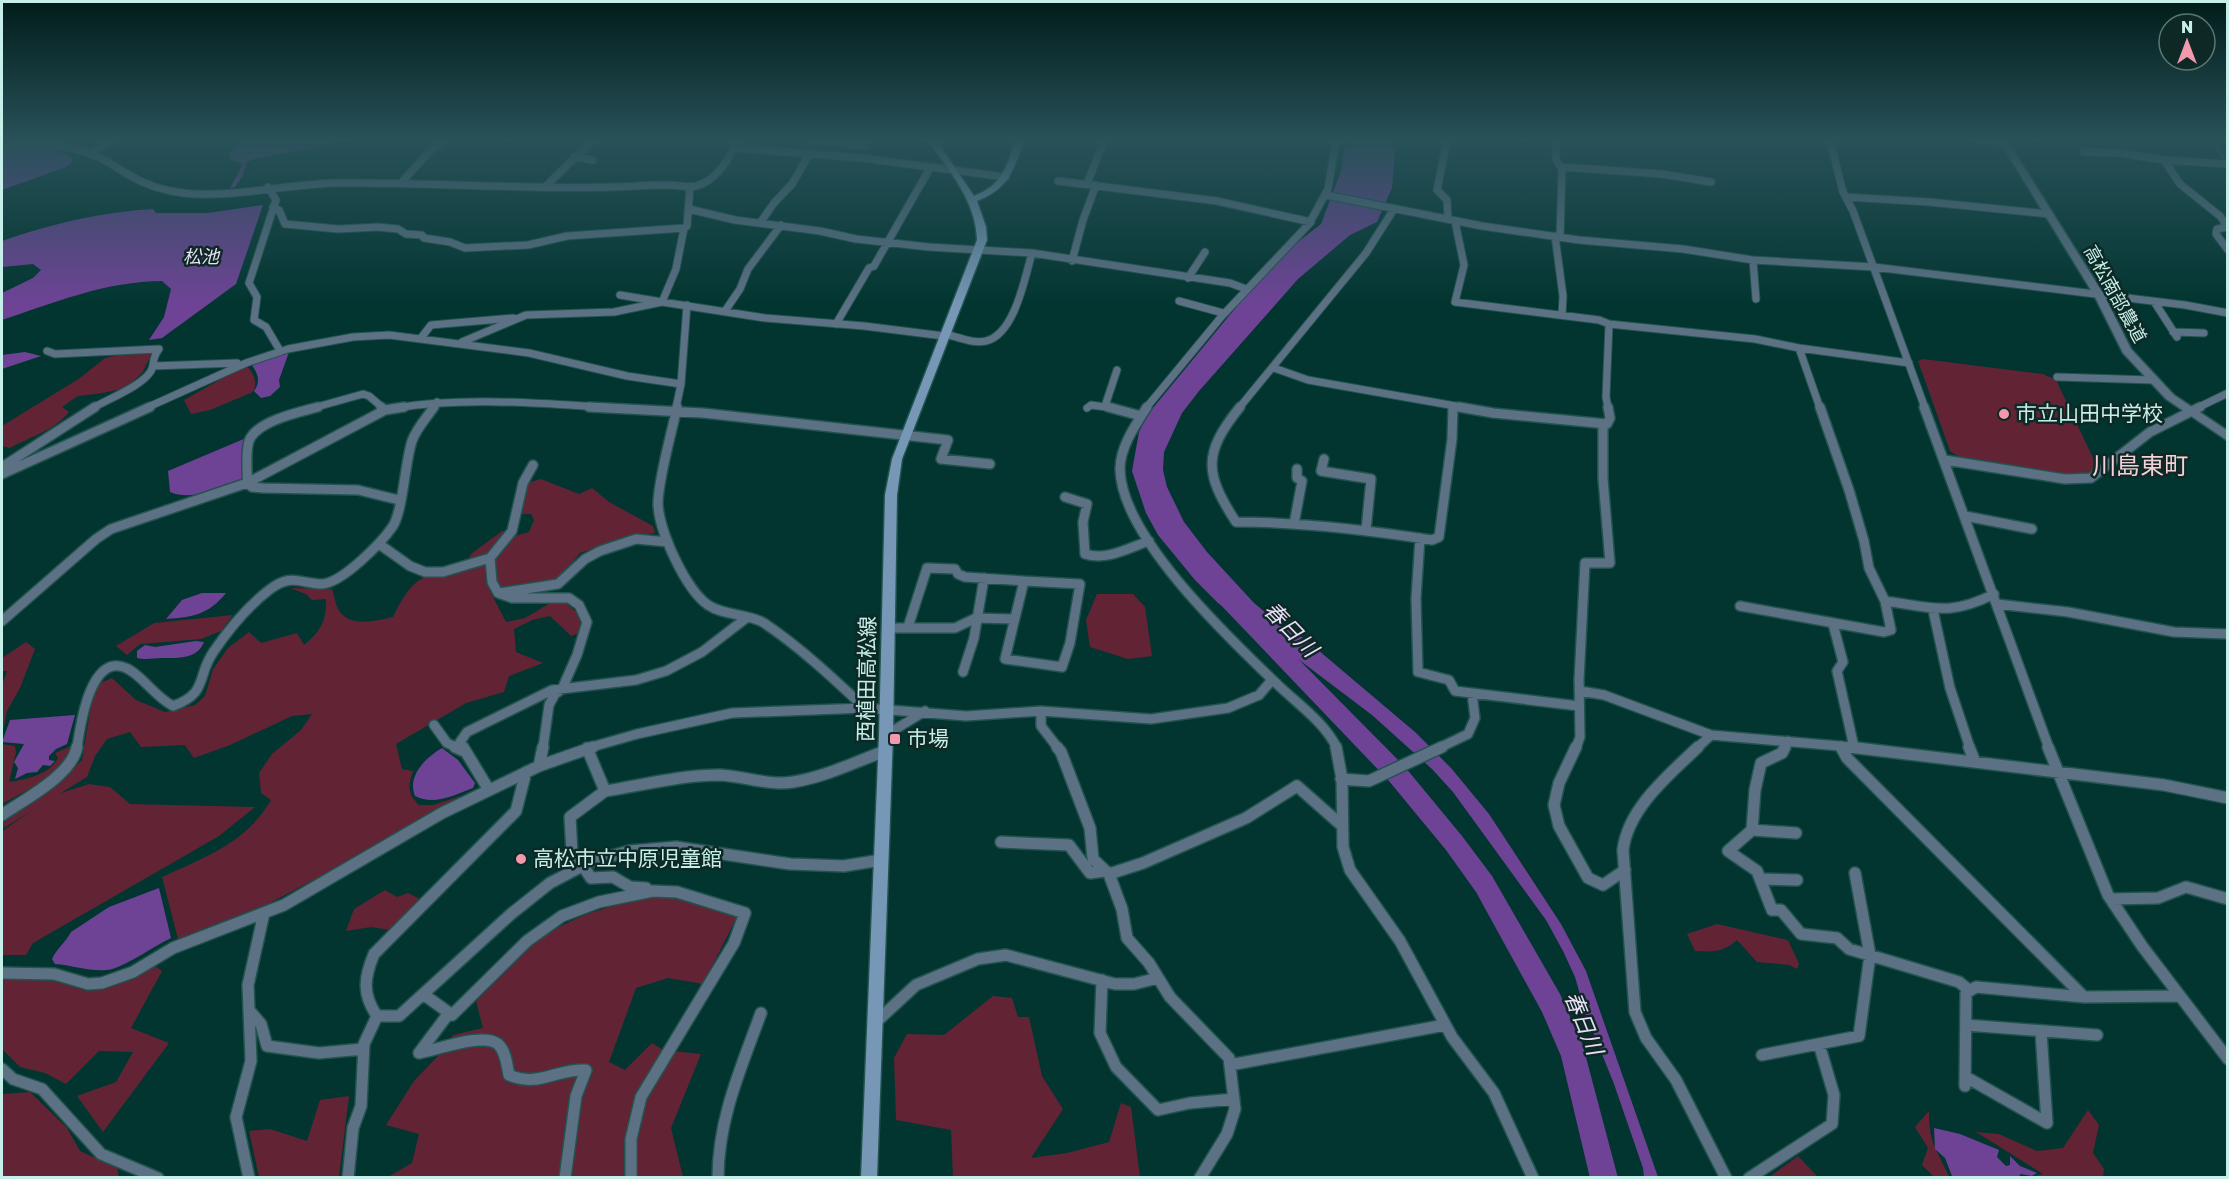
<svg xmlns="http://www.w3.org/2000/svg" width="2229" height="1179" font-family="'Golos Text','Noto Sans JP',sans-serif">
<style>
.green{fill:#622435}
.water{fill:#6e4396}
.lines{fill:none;stroke-linecap:round;stroke-linejoin:round}
.stream{stroke:#6e4396;stroke-width:2}
.river{fill:#6e4396;fill-rule:evenodd}
.minor-far2-casing{stroke:#22534e;stroke-width:9}
.minor-far1-casing{stroke:#22534e;stroke-width:12}
.minor-casing{stroke:#22534e;stroke-width:14}
.tertiary-casing{stroke:#22534e;stroke-width:3}
.secondary-casing{stroke:#22534e;stroke-width:3}
.minor-far2{stroke:#5c7184;stroke-width:7}
.minor-far1{stroke:#5c7184;stroke-width:9}
.minor{stroke:#5c7184;stroke-width:11}
.tertiary{fill:#5c7184;fill-rule:evenodd}
.secondary{fill:#7697b5;fill-rule:evenodd}
.poi-dot{fill:#f29aad;stroke:#0d2825;stroke-width:2}
.labels{text-anchor:middle;stroke-width:5;stroke-linejoin:round;paint-order:stroke}
.far-water-label{font-size:18px;font-style:italic;fill:#eadff6;stroke:#0d2825}
.far-street-label{font-size:18px;fill:#c7efe9;stroke:#0d2825}
.poi-label{font-size:21px;fill:#c7efe9;stroke:#0d2825;text-anchor:start}
.street-label{font-size:21px;fill:#c7efe9;stroke:#0d2825}
.water-label{font-size:22px;font-style:italic;fill:#eadff6;stroke:#0d2825}
.quarter-label{font-size:24px;fill:#f4d1d7;stroke:#0d2825}
</style>
<rect width="100%" height="100%" fill="#023530"/>
<path class="green" d="M135,351h18l-11,22 -16,15 -23,5 -25,3 -16,11 7,5c-16,20 -38,24 -59,36l-8,-2v-20l78,-48 25,-20z
M1923,359l120,15 13,6 38,80v9l-5,4 -15,2 -115,-18 -9,-6 -32,-90z
M246,365c8,9 12,16 7,27l-43,18 -19,4 -7,-14z
M541,479l38,15 13,-6 17,14 44,24 2,7 -31,4 -44,16 -16,20 -10,7 -65,9 17,33 19,-4 27,-16 15,2 14,12 1,16 -11,4 -21,-20 -18,4 -18,9 2,23 27,11 -34,13 -5,16 -38,11 -70,41 6,25 11,2c-5,15 -6,23 6,34h14l28,-9 -48,31 -143,76 -92,36 -16,-62c43,-20 84,-34 109,-77l-10,-7 -2,-20 13,-19 29,-24 11,-16 -20,2 -62,29 -36,13 -9,-13 -44,2 -11,-15 -23,7 -12,17 -8,21 -85,52v-8l59,-42 21,-19 10,-61 8,-16 12,-5 24,22 29,12 30,-7 10,-9 8,-27 15,-21 21,-16 12,11 36,-10 7,12c17,-13 23,-26 22,-46l-14,1 -6,-6 -16,-6 42,1c2,6 3,14 6,20 10,19 38,12 55,8 7,-14 17,-35 33,-40 12,-3 24,-2 37,-7l8,-16 31,-23 12,5 15,-4 5,-12 -3,-6h-11l7,-31z
M1097,594h36l12,13 7,49 -24,3 -38,-12 -4,-27z
M233,615l-12,16 -20,8 -61,5 -13,11 -11,-9 38,-23z
M26,642l9,7 -15,39 -13,23 -5,25v-51l5,-14h-5v-13z
M2,744l13,2 1,6 -7,30c18,-3 40,-7 49,-24l-3,-5 16,-7 -4,16 -30,23 -35,19z
M89,784l21,3 20,17 125,3 -36,29 -186,107 -7,12h-24v-124l53,-36z
M385,890l12,7 11,-4 14,7 -32,30 -19,-3 -25,4 8,-22z
M659,895l20,3 58,19 -34,67 -35,-6 -32,10 -27,74 16,8 27,-27 11,7 38,4 -30,74 12,49h-295l24,-14 7,-29 -33,-9 28,-44 24,-25 15,-21 30,-7 -7,-27c18,-18 35,-42 55,-56 42,-31 78,-39 128,-50z
M1717,924l71,16 11,24 -2,5 -7,-4 -33,-3 -20,-22c-13,12 -24,12 -42,11l-8,-17z
M155,966l7,5 -31,57 38,15 -66,89 -26,-36 39,-14 17,-30 -34,-1 -33,33 -21,-11 -25,-6 -18,-18v-71l47,1 34,11 28,-4z
M993,996l19,2 6,19h11l13,59 21,33 -32,49 36,-5 42,-11 12,-39 10,4 9,70h-187l-2,-47 -55,-10 -2,-62 13,-24 37,1z
M30,1092l37,36 13,23 37,17 2,9h-117v-83z
M349,1096l-10,81h-80l-10,-46 21,-2 37,12 13,-41z
M2088,1110l11,15 -6,28 11,16 -1,8h-75l15,-3 -67,-42 23,2 38,17 26,-3z
M1929,1111c0,35 8,37 20,66h-15l-12,-12 6,-17 -13,-21z
M1798,1156l20,21h-49z"/>
<path class="water" d="M239,140h114l-99,19 -7,3 -5,15 -7,10 -5,1 13,-24 -12,-4 -2,-6z
M1346,140h50l-4,48 -15,34 -27,13 -52,44 -99,112 -17,22 -18,39 -1,18 4,17 17,35 23,30 47,51 24,20 27,16 110,93 36,36 38,46 72,110 25,47 72,206h-14l-1,-9 -29,-84 -29,-72 -10,-35 -12,-26 -17,-31 -93,-128 -21,-23 -60,-54 -82,-62 -19,-21 -20,-15 -17,-3 -16,-11 -23,-23 -37,-45 -12,-22 -14,-42 7,-39 9,-18 113,-137 33,-32 27,-21 20,-53z
M35,148h16l19,8 3,5 -7,6 -64,23v-40z
M263,205l-27,79 -74,54 -13,2 15,-23 7,-28 -9,-8c-55,0 -109,22 -160,39v-27l31,-15 8,-8 -8,-6 -31,3v-26c49,-17 98,-29 151,-32l3,4h52z
M25,352l16,4 -39,13v-14z
M289,352l-10,28 1,7 -10,9 -9,2 -7,-7c7,-9 4,-18 -3,-27z
M246,438l-1,39 -4,3c-20,9 -50,21 -71,12l-2,-21z
M202,593h24c-18,22 -33,24 -60,26l16,-19z
M196,641l8,1c-7,18 -28,16 -42,16 -9,0 -16,2 -25,0v-7l8,-6 10,2z
M75,715l-8,29 -11,5 -7,7v4l6,1 -5,5 -7,-1 -6,7 -10,1 -12,6 3,-11 -4,-6 10,-18 -22,-2 8,-22z
M442,748l16,12 17,23 -2,5c-19,7 -39,18 -58,8 -8,-20 10,-38 27,-48z
M159,888l12,50c-17,8 -47,30 -64,32 -17,2 -35,-5 -52,-6l-3,-5c5,-11 14,-17 19,-27l38,-25z
M1934,1128l26,6 39,16 -2,7 9,9 4,-1v-9l10,10 17,7 -5,3 -11,-2 -4,4 -65,-2 -7,-18 -10,-9z"/>
<g class="lines">
<path class="stream" d="M2211,140l15,21"/>
<path class="river" d="M1224,588l7,3 174,176 57,69 30,40 68,118 23,52 35,132h-28l-29,-122 -19,-44 -66,-120 -30,-42 -57,-69 -172,-180 -3,-5 3,-5z"/>
<defs>
<path id="minor-far2" d="M815,140l50,6
M1447,140l-10,50 10,10 1,19
M1556,140v20l6,9 -2,68
M1830,140l13,52 10,19 72,197
M1980,140l25,3
M2,147c32,-3 64,-4 94,9 13,5 23,14 35,20 15,9 35,15 52,17 49,6 107,-10 158,-10 99,-1 197,8 296,3 10,-1 21,-1 32,-1 9,0 18,3 27,1 20,-5 35,-28 40,-46
M735,148l127,10 144,19
M2084,152l36,1 44,7 16,24 40,32 5,7 -1,3
M89,154l23,-14
M574,157l19,3
M2164,160l64,4
M1561,167l101,7 49,8
M1058,181l159,20 94,21
M401,183l29,-32 14,-11
M1087,184l17,-44
M268,187l8,13 -27,83 8,14 -3,23 12,7 13,22
M545,187l48,-47
M1326,195l156,31 97,14 104,9 70,11 121,7 311,38 43,8
M1846,197l83,5 120,12
M273,207l6,3 6,14 53,5 40,-2 20,2 8,5 16,1 2,3 26,4 15,6 63,-3 39,-9 117,-8
M689,209l46,11 85,11 36,8 73,8 103,6c-7,24 -17,81 -46,88 -13,3 -28,-4 -41,-7
M1455,221l9,44 -9,37 144,18 10,4
M760,223l14,-20 18,-19 18,-31
M2228,227l-11,2 -1,5 12,16
M1555,236l8,60 -1,19
M1032,253l198,30 16,6
M1753,260l3,39
M1072,261l11,-41 13,-35
M1188,278l17,-26
M620,295l42,7 14,-33 8,-41 3,-2 3,-39
M1179,301l44,12
M2155,303l22,34
M725,311l15,-22 8,-20 33,-44
M836,324l33,-56 5,-2 56,-98
M2173,332l31,1
M421,338l10,-13 82,-7
M462,342l64,-27 88,-3 48,-10 103,16 99,8 80,10
M1799,348l21,60
M47,351l8,3 104,-5c-8,10 -4,15 -8,22 -9,15 -43,28 -58,37
M153,366l84,-3
M1274,368l34,12 159,28
M2057,377l95,3
M681,384l6,-79
M1105,406l12,-36
M146,408l100,-45 42,-14 65,-12 36,-2 140,18 98,23 54,8 -5,24
M313,408l50,-14 6,2 14,12
M395,408c73,-12 148,-4 222,0
M433,408l4,-6
M1087,408l4,-3 22,3
M1146,408l76,-92 87,-92 19,-35 8,-49
M1239,408l127,-155 28,-44
M1453,408v-2
M1608,408l-2,-11 3,-73 146,15 44,9 110,15
M2197,408l31,-15"/>
<path id="minor-far1" d="M318,407c-18,5 -62,14 -69,34 -4,12 -1,30 -2,42l5,4 11,1 95,2 41,10
M381,407l4,3
M589,407l114,6 245,27 -7,19 49,5
M677,407c-6,29 -17,65 -19,94 -1,27 28,89 50,104 16,11 40,8 56,18 36,24 70,56 101,85
M1108,407l33,9
M1147,407c-11,17 -27,40 -27,62 1,68 111,171 158,216 21,20 46,37 59,63
M1240,407c-37,46 -36,66 -4,115 66,0 131,8 196,18l7,-3 13,-98 1,-32
M1459,407l34,6 114,11 3,-6 -2,-11
M1924,407l125,341
M1324,459l-3,12 50,8 -5,51
M1945,460l120,19 26,-1 59,-46 50,-25
M2,467l93,-60
M2,474l148,-67
M1065,497l22,7 -4,18 2,32c22,7 43,-6 64,-13
M1965,516l67,13
M1294,524l8,-43 -5,-3v-9
M1420,538l-4,60 2,74 31,8 6,11 124,15
M379,544l31,22 15,6h18l47,-14 22,-27 11,-48 10,-18
M490,558l2,24 6,11 14,5h57l10,7 8,17 -10,33 -15,34 -7,5 -6,11 -6,43
M1024,581l56,3 -10,59 -8,24 -57,-8z
M499,593l59,-9 27,-25 15,-8 36,-12 32,3
M1885,601c46,6 64,16 109,-7
M1997,604l71,8 106,20 54,2
M1740,606l144,26 7,-2 -6,-29 -16,-33 -5,-27 -15,-51 -29,-83
M1933,610l17,78 20,60
M2,621l94,-82 15,-10 136,-46 138,-73 19,-3
M1833,624l10,38 -6,9 17,76
M908,627l19,-59 28,1 3,5 7,3 59,4
M887,628h68l21,-10 38,1
M963,672l11,-34 10,-60
M1580,691l24,4 107,40 152,13
M1041,711v15l17,22
M434,725l13,18 11,5
M886,735l39,-24
M1841,746l1,2
M77,748c3,-21 13,-96 49,-80 15,6 29,29 47,38 36,-13 23,-30 41,-55 15,-22 33,-44 55,-61 21,-16 28,-8 51,-6 21,1 62,-42 73,-58 10,-16 12,-64 19,-85 4,-12 15,-24 22,-34
M464,748l-4,-6 7,-10 85,-42 84,-10 30,-9 36,-19 43,-33
M588,748l49,-14 95,-21 133,-5 101,8 75,-5 110,8 77,-11 31,-13 13,-15
M1439,748l29,-14 7,-16 -3,-25
M1576,748l4,-11 -1,-57 6,-117h25l-7,-84v-55
M1697,748l14,-13
M1784,748l4,-7"/>
<path id="minor" d="M455,747l9,4
M463,747l26,43
M1057,747l4,5 29,76 3,31 16,15 13,35 5,29 22,25 21,34 59,61 6,51 -8,25 -27,44
M1336,747l6,32 1,68 7,23 50,71 52,96 42,56 39,85
M1576,747l-17,36 -5,22 5,21 29,52 15,7 22,-15
M1698,747c-29,28 -70,61 -75,103l12,162 11,26 30,42 50,98
M1785,747l-3,6 -21,10 -6,27 -3,40 -24,21 29,20 15,39h9l20,24 36,4 12,11 110,33 10,8
M1841,747l6,11 237,239
M1849,747l315,38 64,13
M1969,747l6,15
M2048,747l60,148 34,51 86,113
M539,766l4,-19
M526,772l-10,39 -142,143c-10,24 -12,40 3,62h22l112,-102 39,-31 40,-21 39,-11 47,-4 114,17 54,2 37,-6
M1341,779l28,2 73,-34
M605,791c38,-6 76,-16 115,-16 24,1 48,11 73,7 32,-5 62,-20 92,-31
M2,815c23,-16 70,-40 75,-68
M1752,830l44,3
M1001,842l68,3 21,28 16,-2
M583,866l8,12 22,-1 17,10 16,1
M573,871l-3,-54 35,-26 -18,-43
M1109,874l34,-11 103,-45 51,-32 43,38
M1760,879l37,1
M2111,899l47,-1 28,-11 42,12
M2,973l52,1 34,10 14,-1 31,-11 40,-24 111,-43 158,-92 97,-47 54,-19
M1102,980l-2,53 16,34 42,43 32,-7 44,-4
M423,994l29,21 75,-74 35,-25 37,-14 54,-11 24,1 68,21 -11,30 -93,154 -10,42v39
M249,1010l12,14 6,22 52,7 44,-4
M449,1013l-30,40c18,-3 64,-21 79,-9 8,7 9,22 11,31 31,13 47,-7 77,-5l-10,26 -11,82
M876,1022l40,-37 62,-26 28,-4 109,29h19l24,-6
M1966,1025l131,10
M1762,1055l97,-19 11,-81 -15,-82
M1230,1065l215,-40
M2,1069l11,10 29,10 59,65 57,24
M1966,1077l81,46 -6,-91
M1965,1086l1,-93 10,-6 108,10 95,-1
M249,1178l-13,-61 15,-56 -3,-76 16,-72
M348,1178l5,-50 8,-22 3,-62 13,-28
M718,1178c0,-59 23,-110 43,-165
M1749,1178l83,-54 2,-29 -15,-51"/>
<path id="tertiary" d="M1999,140h8l97,155 27,54 43,46 54,36v10l-62,-42 -43,-46 -29,-58z"/>
<path id="secondary" d="M928,140h8l38,56c29,-11 32,-29 42,-56h8c-11,31 -15,48 -47,61l9,26 1,13 -85,219 -5,36 -4,240 -16,443h-16l18,-443 6,-240 7,-36 85,-219c-1,-39 -27,-68 -49,-100z"/>
</defs>
<use href="#minor-far2" class="minor-far2-casing"/>
<use href="#minor-far1" class="minor-far1-casing"/>
<use href="#minor" class="minor-casing"/>
<use href="#tertiary" class="tertiary-casing"/>
<use href="#secondary" class="secondary-casing"/>
<use href="#minor-far2" class="minor-far2"/>
<use href="#minor-far1" class="minor-far1"/>
<use href="#minor" class="minor"/>
<use href="#tertiary" class="tertiary"/>
<use href="#secondary" class="secondary"/>
</g>
<linearGradient id="sky" x2="0" y2="1"><stop stop-color="#011d1a"/><stop offset="0.46" stop-color="#285159"/><stop offset="1" stop-color="#285159" stop-opacity="0"/></linearGradient>
<rect width="2229" height="305" fill="url(#sky)"/>
<g class="poi-dot">
<circle cx="2004" cy="414" r="6"/>
<rect x="889" y="733" width="12" height="12" rx="3"/>
<circle cx="521" cy="859" r="6"/>
</g>
<g class="labels">
<g class="far-water-label">
<text x="201" y="263">松池</text>
</g>
<g class="far-street-label">
<text transform="translate(2115 294) rotate(61)" y="6">高松南部農道</text>
</g>
<g class="poi-label">
<text x="2016" y="421">市立山田中学校</text>
<text x="907" y="746">市場</text>
<text x="533" y="866">高松市立中原児童館</text>
</g>
<g class="street-label">
<text transform="translate(867 679) rotate(-89)" y="7">西植田高松線</text>
</g>
<g class="water-label">
<text transform="translate(1291 629) rotate(46)" y="8">春日川</text>
<text transform="translate(1584 1023) rotate(68)" y="8">春日川</text>
</g>
<g class="quarter-label">
<text x="2140" y="474">川島東町</text>
</g>
</g>
<rect width="2229" height="1179" fill="none" stroke="#c7efe9" stroke-width="6"/>
<g transform="translate(2187 42)"><circle r="28" fill="#0d2825" stroke="#577873" stroke-width="1.5"/>
<path d="M0-4.5L10 22L0 15L-10 22Z" fill="#f29aad"/>
<text y="-9" font-size="16" font-weight="bold" text-anchor="middle" fill="#c7efe9">N</text>
</g>
</svg>
